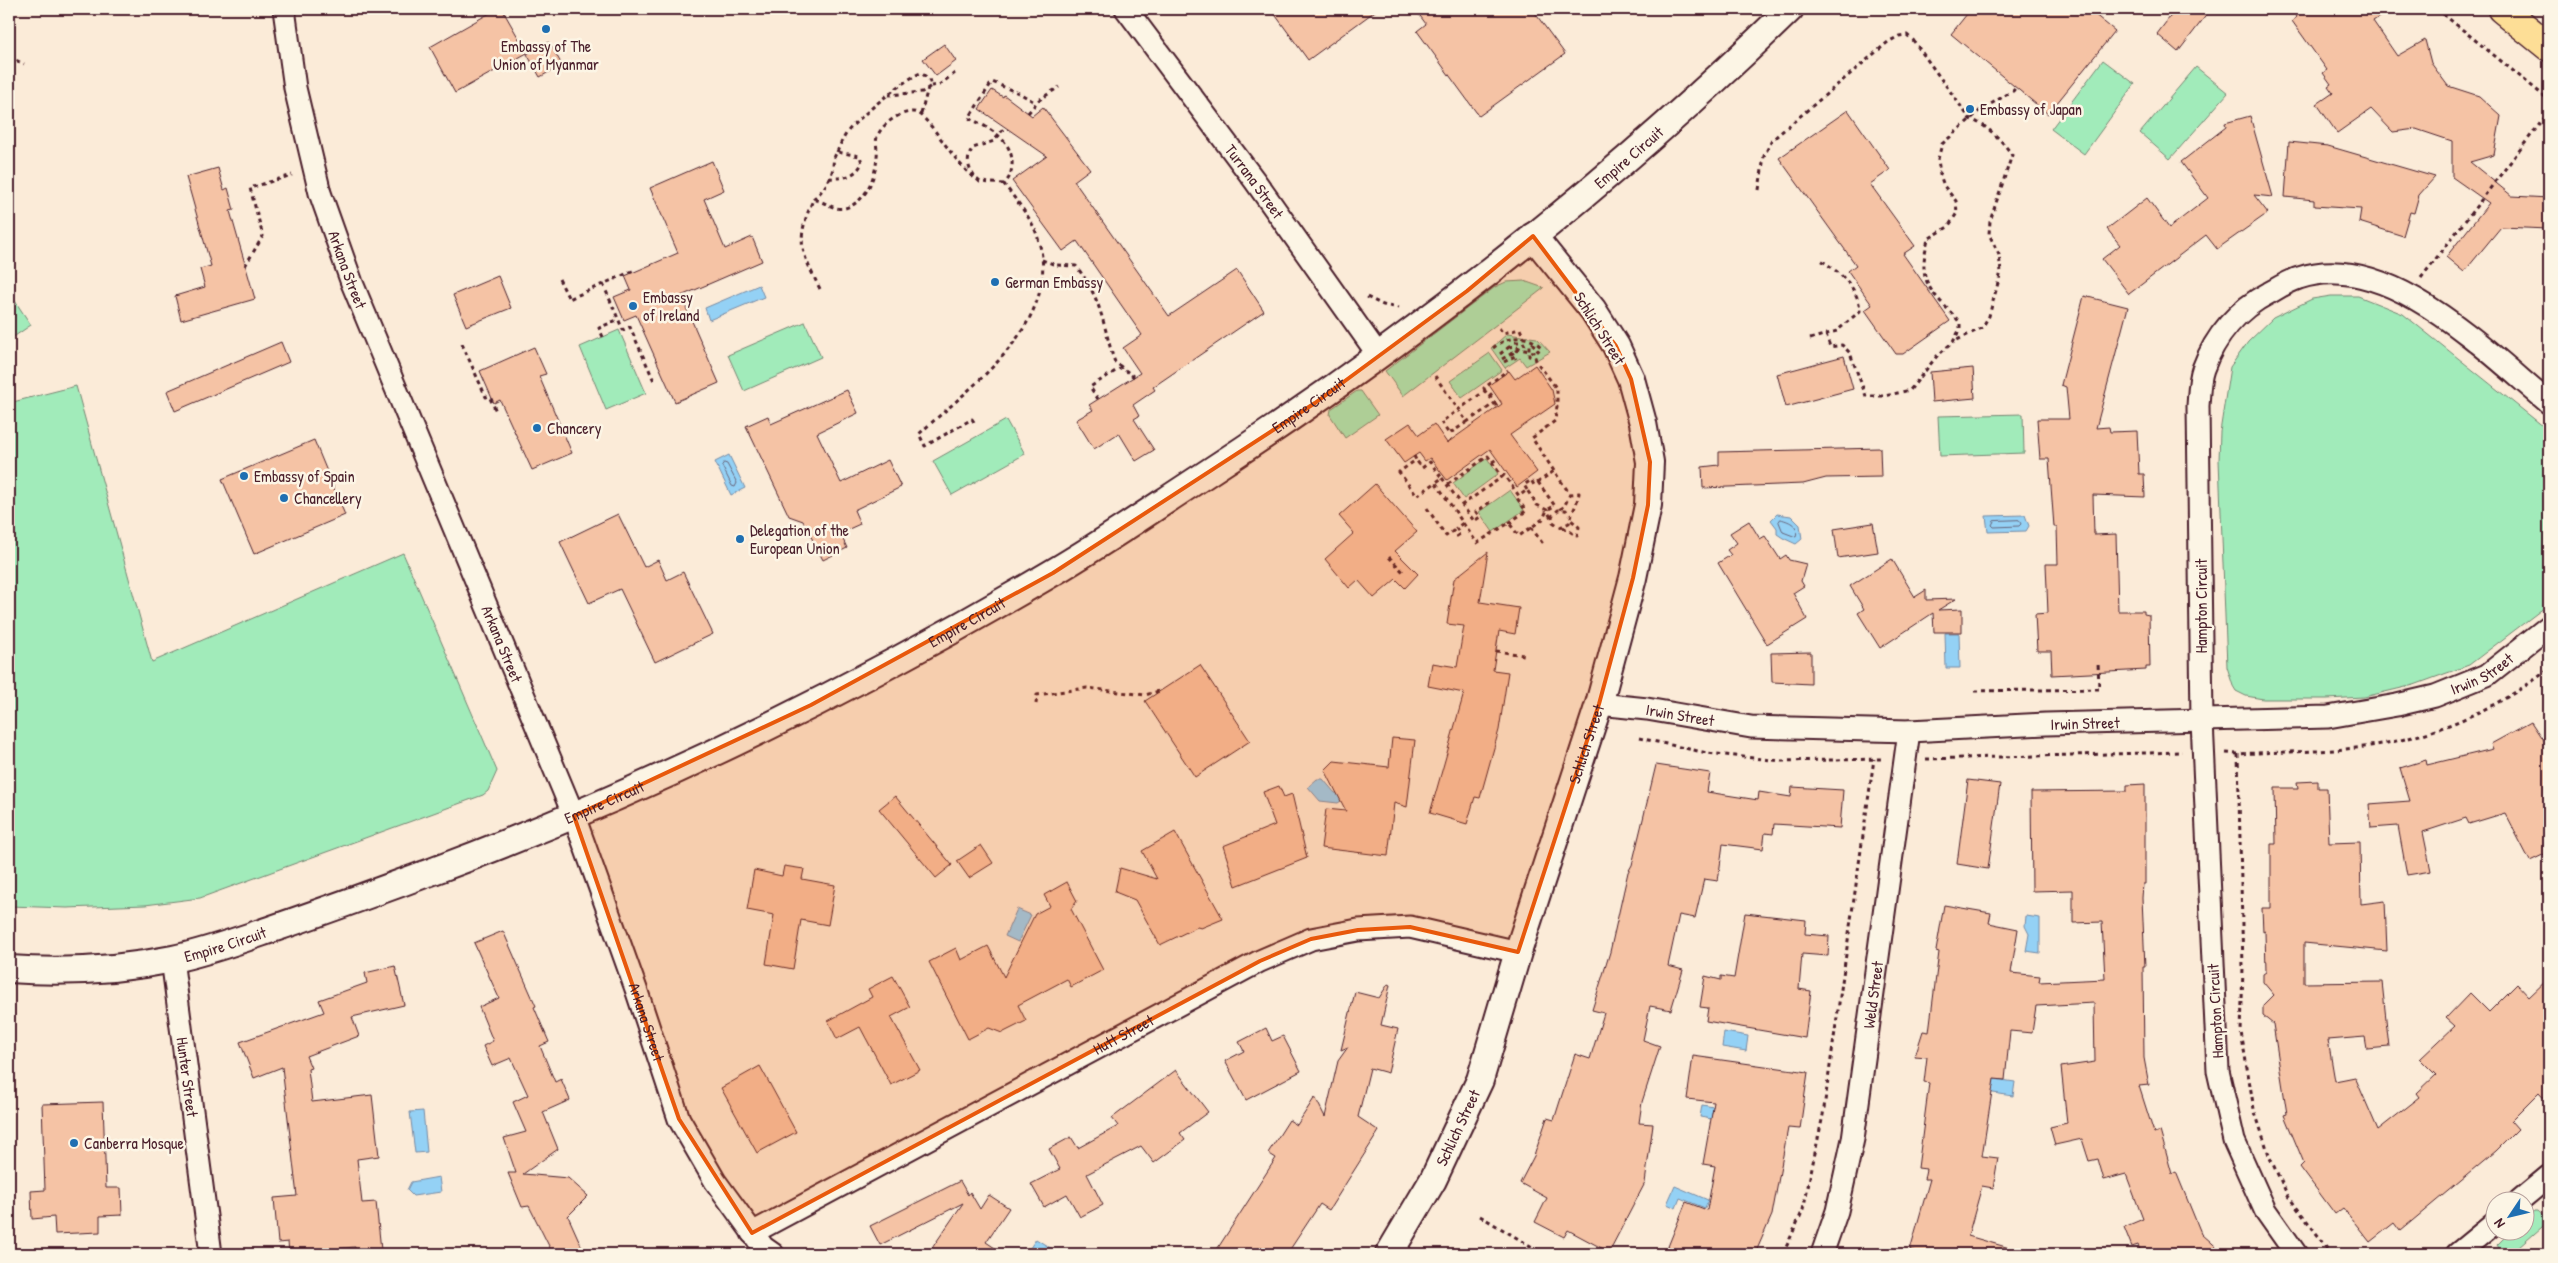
<svg xmlns="http://www.w3.org/2000/svg" width="2558" height="1263" font-family="'Patrick Hand',sans-serif">
<style>
.green{fill:#a1ebba;stroke:#768572}
.water{fill:#94d1f5;stroke:#768aa4}
.lines{fill:none;stroke-linecap:round;stroke-linejoin:round}
.shore{stroke:#68667c;stroke-width:1}
.building{fill:#f5c3a5;stroke:#4a1f2b}
.minor-casing{stroke:#4a1f2b;stroke-width:25}
.tertiary-casing{stroke:#4a1f2b;stroke-width:30}
.motorway-casing{stroke:#4a1f2b;stroke-width:31}
.path{stroke:#4a1f2b;stroke-width:3;stroke-dasharray:4 4;stroke-linecap:butt}
.minor{stroke:#fcf5e5;stroke-width:21}
.tertiary{stroke:#fcf5e5;stroke-width:26}
.motorway{stroke:#fdde96;stroke-width:28}
.marked{fill:#e8590c;fill-opacity:0.2;stroke:#e8590c;stroke-width:4;stroke-linejoin:round}
.poi-dot{fill:#1f6fb2;stroke:#fcf5e5;stroke-width:2}
.labels{text-anchor:middle;stroke-width:5;stroke-linejoin:round;paint-order:stroke}
.poi-label{font-size:16px;fill:#4a1f2b;stroke:#fcf5e5;text-anchor:start}
.street-label{font-size:16px;fill:#4a1f2b;stroke:#fcf5e5}
</style>
<rect width="100%" height="100%" fill="#fbebd8"/>
<filter id="ink" filterUnits="userSpaceOnUse"><feTurbulence type="fractalNoise" baseFrequency=".02" numOctaves="2"/><feDisplacementMap in="SourceGraphic" scale="10" xChannelSelector="R" yChannelSelector="G"/><feConvolveMatrix kernelMatrix="1 2 1 2 8 2 1 2 1" color-interpolation-filters="sRGB"/></filter>
<g filter="url(#ink)">
<path class="green" d="M2103,60l32,24 -51,70 -33,-25z
M2196,67l32,26 -58,66 -30,-26z
M1524,281l20,7 -141,108 -18,-25 110,-84 11,-5z
M9,292l22,33 -22,15z
M2331,296h27l45,18 146,117v173l-80,61 -55,20 -50,12 -37,2h-64l-17,-3 -10,-5 -3,-5 -6,-19 -8,-207 1,-28 10,-65 18,-25 25,-24 39,-19z
M805,322l16,35 -77,34 -16,-36z
M619,330l27,63 -40,17 -26,-63z
M1507,334l30,4 13,14 -24,14 -6,-8 -15,10 -14,-20z
M1490,353l12,17 -40,28 -12,-17z
M76,386l76,276 251,-109 94,218 -9,20 -5,4 -283,103 -55,7 -78,3 -58,-2v-503z
M1357,391h4l17,24 -33,23 -15,-23 1,-6z
M2023,414l1,39 -84,3 -2,-40z
M1006,420l19,34 -73,41 -19,-34z
M1487,458l11,16 -34,25 -11,-16z
M1510,490l14,20 -31,22 -14,-20z
M2534,1211h4l11,10 -38,33h-8l-6,-9 14,-14 15,-1v-12z"/>
<path class="water" d="M759,285l5,12 -55,23 -4,-12z
M729,455l16,33 -14,7 -16,-33z
M1777,514l14,2 9,9 2,14 -6,5 -13,-6 -6,-4v-6l-6,-8z
M2025,515l4,11 -3,5 -38,1 -2,-16z
M1945,633h14l1,35h-14z
M1317,779h6l12,14h7l-1,8 -3,2 -18,-2 -12,-14z
M1017,909l14,6 -13,27 -13,-6z
M2026,916l14,2v35l-14,-2 3,-17 -4,-8z
M1724,1032l24,4 -2,15 -24,-4z
M1981,1077l34,5 -2,14 -33,-5z
M1702,1105l29,5 -2,12 -29,-5z
M423,1111l4,41 -12,1 -5,-41z
M439,1177l2,15 -28,4 -6,-6 4,-8z
M1675,1186l33,14 -3,8 -25,-10 -4,10 -9,-4z
M1036,1239l24,15h-21l-9,-6z"/>
<g class="lines">
<path class="shore" d="M724,463l3,1 10,19 -2,4 -3,-1 -10,-20z
M1781,519c10,3 18,6 15,18l-13,-5 -4,-10z
M2019,520l2,4 -2,2 -25,1 -2,-2 2,-4z"/>
</g>
<path class="building" d="M497,9h5l25,44 -72,40 -25,-46z
M1271,9h107l-70,51z
M1415,9h117l33,45 -86,62 -62,-85 9,-7z
M1971,9h117l27,22 -67,83 -97,-80z
M2176,9h35l-33,43 -21,-18z
M2291,9h100l-18,12 24,35 28,-16 6,23 17,23 31,10 22,20 -7,39 -24,7 42,34 37,2v31l-48,-2 -37,45 -18,-15 43,-54 -37,-26v-36l-36,-12 -23,3 -22,-23 -34,24 -20,-29 16,-11 -5,-7 3,-2 -8,-11 4,-3 -35,-49 5,-4z
M549,42l13,23 -22,12 -13,-23z
M944,44l12,17 -20,15 -13,-17z
M992,90l11,7 1,-2 28,21 11,-9 47,62 -16,12 95,135 68,-46 27,41 -111,76 2,3 -22,15 6,11 -5,3 20,31 -18,11 -17,-28 -25,16 -18,-29 17,-10 -4,-5 51,-32 -17,-25 19,-13 -65,-94 -14,10 -51,-70 35,-25 -68,-47z
M1848,110l42,60 -20,14 45,62 -12,8 47,67 -47,33h-7l-31,-44 7,-5 -24,-34 8,-6 -77,-107z
M2250,116l23,81 -19,-2 14,18 -51,36 -11,-14 -77,59 -27,-35 18,-14 -13,-16 40,-31 22,30 39,-30 -27,-36 45,-35 -1,-4z
M2289,142l39,4 107,31 -16,18 -5,18 -4,-1 -7,24 -44,-14 2,-13 -47,-3v-6l-29,-3z
M712,161l12,29 -20,9 21,50 27,-12 10,24 -81,35 38,87 -44,19 -39,-87 -12,5 -10,-23 17,-7 -6,-14 53,-23 -28,-65z
M218,168l6,22 4,-2 6,22 -4,1 25,88 -74,21 -6,-24 30,-9 -5,-18 11,-3 -25,-89z
M498,276l13,32 -45,18 -13,-31z
M2084,296l44,11 -32,121 13,-1 1,5 27,-1 2,43h5l1,23 -52,-2 1,40 22,-1 2,77h26v3l5,1 1,52h-4v3l-94,5 -1,-24h-14l-2,-37 13,-1 -2,-49h12l-1,-37h-3l-5,-68h-9l-3,-40h32l-3,-32 -5,-2z
M281,342l8,20 -114,49 -8,-20z
M534,347l12,27 -7,2 33,77 -40,17 -32,-70 -6,3 -14,-32z
M1844,356l9,33 -67,18 -9,-33z
M1535,365l17,25 3,14 -45,31 27,37 -20,15 -27,-38 -43,31 -17,-22 -5,3 -6,-8 -15,10 -18,-24 24,-16 9,12 15,-11 13,19 55,-39 -13,-19 20,-14 6,8z
M1973,368l2,30 -43,4 -2,-30z
M847,390l11,23 -41,20 24,50 47,-23 13,27 -47,23 6,14 -20,9 7,15 -24,12 -20,-39 -14,-5 -43,-90 22,-10 3,8z
M314,440l31,75 -91,39 -32,-75z
M1880,448l1,29 -55,1 -23,6 -100,4 -1,-21 17,-2v-13z
M1375,484l42,48 -22,19 23,23 -13,14 -9,-9 -22,19 -16,-18 -9,8 -24,-29 29,-26 -15,-17z
M618,514l26,53 14,-7 9,20 16,-8 30,62 -58,28 -35,-73 -31,14 -29,-61z
M1749,521l11,18 5,-3 15,23 6,-4 3,5 17,4 -5,17 3,5 -11,7 14,26 -40,25 -49,-81 13,-8 -4,-5 10,-7 -7,-10z
M1873,523l5,29 -40,6 -4,-29z
M1488,552l-8,50 39,6 -4,26 -16,-3 -6,39 15,2 -9,58 -19,68 -5,-1 -8,27 -37,-11 34,-120 -36,-7 4,-23 25,4 7,-41 -17,-2 7,-45z
M1892,559l23,38 11,-7v10l30,-1 -18,11 24,-1v23h-28l-1,-19 -53,35 -22,-35 6,-4 -14,-23z
M1811,652v32l-39,-2 -1,-29z
M1200,665l50,76 -55,36 -50,-76z
M2531,722l18,27v103l-19,9 -25,-48 -36,11 -3,-6 -43,14 8,39 -24,4 -9,-49 -27,2 -2,-24 41,-3 -10,-33 26,-8 1,5 66,-16 -2,-5z
M1392,738l23,2 -8,67 -13,-4 -6,53 -67,-8 5,-39 20,2 -21,-41 9,-9 55,6z
M1656,765l54,8 -3,19 51,8 1,-8 32,5 1,-10 51,3 -3,38 -66,-4 -1,10 -8,-1 -2,16 -40,-5 -5,37 -14,-2 -9,39 -16,-3 -11,51 15,4 -12,40 -21,-4 -7,34 17,6 -18,56 -3,21 14,1 -8,59 -36,69 -41,-22 -4,7 -29,-15 12,-24 -27,-15 14,-27 13,-38 7,2 21,-66 15,5 14,-46 -12,-3 18,-58 18,-80 4,-7z
M1968,780l32,4 -12,85 -31,-5z
M2318,781v7h9l2,55 31,-1 1,62 24,-3 2,50 -83,-8v40l78,-1 7,65 -22,2 -2,-12 -37,3 7,41 20,-4 23,53 42,-33 -3,-4 19,-18 -16,-16 35,-33 -9,-8 24,-25 19,19 28,-28 12,13 20,-19v126l-10,-11 -28,28 7,8 -22,22 -96,80 -6,-8 -24,19 -27,-34 -8,6 -35,-47 4,-4 -20,-48 3,-1 -14,-90 -10,-8v-10l11,-11 -11,-13v-8l3,-2 -1,-41 -2,1 -1,-24h9v-64h5l-1,-56h23l-1,-6z
M2145,784v100h-2l-1,14 3,69h-2l1,91 5,27 -10,1 15,47 6,-2 12,43 4,-2 25,61 23,21h-82l-4,-9 -6,2 -8,-20 19,-8 -17,-45 -22,6 -6,-21 -9,2 -7,-22 -27,6 -5,-18 17,-4 -6,-56 34,-5 -1,-59 -58,3 -4,27 -22,-2 -5,49 -11,-1 -12,77 16,2 -5,30 -11,-2 -14,50 45,13 -1,5h-86l-16,-4 20,-71h-6l2,-10 -8,-1 11,-85 -5,-1 3,-25 -12,-1 8,-25 6,1 10,-80 -3,-1 8,-46 47,8 -2,10 29,6 -7,44 29,3 -1,6 66,-3 -3,-57 -29,1v-33l-41,1 -1,-99 96,-1v-6z
M1279,786l5,11 8,-3 15,64 -71,28 -13,-40 52,-21 -12,-33z
M895,796l57,69 -16,13 -57,-69z
M1175,832l48,87 -22,9 -4,-1 -37,18 -25,-45 -20,-8 5,-24 37,11 -15,-28z
M981,845l12,18 -24,15 -12,-17z
M784,866l20,3 -2,10 33,6 -7,40 -27,-5 -8,49 -27,-5 8,-49 -27,-5 7,-40 28,6z
M1067,882l10,19 -6,8 32,61 -32,17 -4,-8 -49,26 8,16 -24,12 -13,-5 -21,11 -39,-77 27,-14 5,12 27,-14 16,31 31,-63 15,-8 -6,-11z
M1745,913l61,7 -1,14 24,2 -1,20 -26,-2 -3,35 12,2 -6,47 -99,-17 2,-13 -8,-1 5,-31 16,4v-4l13,2z
M503,931l33,75 -2,1 15,35 -9,4 15,36 6,-3 9,21 -27,12 15,37 -35,25 45,4 20,18 -20,20 17,38h-32l-24,-48 -7,1 -14,-34h8l-12,-35 22,-6 -13,-30 15,-7 -17,-37 -19,8 -9,-20 10,-5 -14,-34 20,-9 -25,-55z
M395,966l9,39 -52,12 7,19 -53,20 5,12 -3,1 4,33 60,-7 7,61 -22,3 5,44 14,-1 5,48 -26,2v-5l-66,6 -1,-11 -10,1 -4,-45 23,-2 -15,-129 -28,11 -14,-36 84,-30 -5,-12 48,-17 -2,-10z
M893,976l17,31 -19,10 29,53 -29,15 -31,-58 -23,12 -9,-18 44,-24 -4,-8z
M1388,984l2,1 -9,40 17,4 -10,44 -18,-5 -12,49 21,14 -50,79 -9,-6 -33,50h-73l62,-96 -8,-5 21,-33 8,5 18,-28 10,20 13,-56 10,-14 -7,3 14,-58 24,6z
M1266,1028l6,13 11,-5 18,35 -55,29 -21,-39 19,-10 -5,-9z
M1693,1056l115,16 -8,57 -12,-1 -16,87 -17,39h-90l21,-52 21,8 8,-44 -12,-2 11,-62 -27,-3z
M760,1066l36,66 -39,21 -36,-65z
M1176,1070l32,42 -28,21 5,7 -31,23 -13,-17 -54,28 16,31 -23,12 -13,-23 -23,13 -13,-23 29,-15 -11,-20 22,-12 7,11 40,-22 -6,-8z
M103,1102l3,86h15l1,27 -22,1v16l-45,2 -1,-17 -22,2 -1,-28 14,-1 -3,-86z
M960,1181l8,14 2,-3 10,17 9,-14 20,13 -23,34 18,12h-76l35,-51 -83,42 -10,-19z"/>
<g class="lines">
<defs>
<g id="minor">
<path id="s1" d="M284,9l11,79 25,105 32,90 222,533 62,173 43,130 36,62 48,66 10,7"/>
<path id="s2" d="M1126,9l129,172 124,175"/>
<path id="s3" d="M1599,704l48,5 104,18 158,4 137,-7 282,-7 69,-12 38,-9 52,-21 62,-49"/>
<path id="s4" d="M172,959l39,295"/>
<path d="M2520,1200l29,-24"/>
<path id="s5" d="M752,1233l508,-272 51,-22 47,-9 52,-3 108,25"/>
<path id="s6" d="M1822,1254l15,-43 16,-72 56,-408"/>
<path d="M2296,1254l-31,-44 -31,-69 -16,-70 -16,-350 -4,-315c1,-12 1,-26 5,-37 12,-33 35,-60 66,-76 9,-5 20,-12 30,-15 88,-30 188,74 250,125"/>
<path d="M2457,1254l39,-32"/>
</g>
<g id="tertiary">
<path id="s7" d="M9,969c55,4 110,1 164,-10 34,-7 67,-19 99,-30 53,-18 104,-37 156,-56 216,-80 426,-183 624,-300 51,-30 99,-63 148,-95 211,-137 410,-293 590,-469"/>
<path id="s8" d="M1389,1254l44,-74 47,-100 38,-128 81,-248 34,-126 15,-73 2,-43 -7,-39 -12,-44 -15,-33 -23,-36 -60,-74"/>
</g>
<path id="motorway" d="M2502,9l47,38"/>
</defs>
<use href="#minor" class="minor-casing"/>
<use href="#tertiary" class="tertiary-casing"/>
<use href="#motorway" class="motorway-casing"/>
<path class="path" d="M2437,9l112,91
M9,57l15,7
M931,86l8,-1 16,-12
M1028,113l11,-13 20,-13
M921,114l7,-26
M837,152c3,-7 6,-14 11,-21 10,-13 59,-54 73,-58l8,6 2,7 -9,6 -33,3
M1004,184l-24,-2c-11,-9 -16,-22 -7,-34l21,-7 11,-14
M1759,190l5,-34 8,-16 116,-98 11,-6 8,-1 6,5 57,79c18,7 31,20 42,36l-22,66 -1,13 10,21 2,17 -12,44 -7,12 -29,14
M813,199c9,-7 16,-16 19,-27 2,-7 0,-13 5,-20l23,4 2,7c-6,13 -19,16 -32,15
M1042,260l14,5 20,1c25,32 26,54 37,91l2,5 19,15
M245,266l18,-30 -13,-48 42,-13
M2421,278l128,-166
M559,279l10,20 66,-29
M603,284l20,46 7,-3 25,56
M820,289c-19,-38 -25,-48 -7,-89 11,0 20,11 32,8 21,-5 31,-32 32,-52 1,-6 -2,-12 0,-19 5,-13 22,-25 36,-25 15,0 42,54 63,67
M1367,297l16,8 16,3
M1499,328l4,5 17,-4 4,9
M1826,334l4,13 12,-2 8,8 16,43h19l25,-6 27,-34 16,-14 7,-13v-6c-5,-7 -11,-12 -16,-18 -23,-23 -23,-36 -16,-66l20,-12 9,-14 -1,-12 -12,-15 -4,-11 -2,-16 4,-15 40,-35 31,-18 3,-4
M603,337l-4,-9 20,-9
M1810,339l27,-8 23,-20c-1,-23 -21,-39 -39,-51
M1515,342h8l4,7
M462,344l24,53 3,-1 7,15
M1509,347l5,-1 8,3
M1493,348c15,-12 34,-15 48,-1l-3,4 -5,-7h-4v12l7,2
M1500,354l9,-7 7,12
M1502,359l18,-10 14,3 2,9 21,28v17
M1504,362l11,-6
M1435,376l32,46 -18,12 -8,-12 44,-31 10,12 -28,19 3,4
M1485,391l-1,-3 24,-18
M1489,396l5,-4
M1098,399l-8,-12 32,-20
M1495,403l1,2 5,-4
M974,422l-2,-3 -47,27 -6,-12c52,-48 143,-110 120,-192 -5,-22 -22,-40 -35,-58 6,-6 7,-10 8,-18 2,-26 -23,-38 -43,-48l23,-36 29,12 15,9
M1414,456l2,4 -17,12 18,24 25,-18 -12,-16 -8,6 -6,-8
M1492,462l5,-3
M1554,471l-22,-33 23,-17 2,-15 -2,-2
M1502,477l2,-2 15,21 8,-6 10,15 10,5 4,8
M1442,478l32,43 6,-4 -4,-5 17,-12
M1538,482l17,24
M1448,484l40,-28 14,21 -40,28
M1527,490l-3,-5 7,-5 3,5 20,-14 16,23 9,-1c-2,12 -7,19 -10,30l-9,4 -7,-5 -1,-6 6,-6h8l3,5
M1427,508l19,28 7,-5 4,5 3,-2 -4,-6 7,-5 -27,-40
M1560,509l4,-2 6,-13
M1463,523l14,20 32,-20 10,13 24,-17 4,-9 7,-4
M1509,523l17,-12 -9,-13 2,-2
M1531,527l12,17
M1563,527l14,9 2,-9 -9,-8
M1389,557l16,17
M1496,651l28,4
M1975,691l124,-2 -1,-27
M1036,704l1,-9 50,-7 58,7 14,-4
M1639,738l68,15 74,8 101,-2
M2226,753l12,1c49,-3 101,-1 149,-11 57,-11 117,-39 162,-74
M2238,754l5,214 -2,64 13,77 16,49 18,38 44,58
M1926,759l256,-7
M1480,1216l64,38
M1783,1254l20,-44 20,-95 51,-356"/>
<use href="#minor" class="minor"/>
<use href="#tertiary" class="tertiary"/>
<use href="#motorway" class="motorway"/>
</g>
</g>
<path class="marked" d="M1533,236l83,110 15,33 19,83 -2,43 -15,73 -34,126 -81,248 -108,-25 -52,3 -47,9 -51,22 -508,272 -73,-114 -105,-303 237,-111 242,-132 262,-170 152,-112z"/>
<g class="poi-dot">
<circle cx="546" cy="29" r="5"/>
<circle cx="1970" cy="109" r="5"/>
<circle cx="995" cy="282" r="5"/>
<circle cx="633" cy="306" r="5"/>
<circle cx="537" cy="428" r="5"/>
<circle cx="244" cy="476" r="5"/>
<circle cx="284" cy="498" r="5"/>
<circle cx="740" cy="539" r="5"/>
<circle cx="74" cy="1143" r="5"/>
</g>
<g class="labels">
<g class="poi-label">
<text x="546" y="52" text-anchor="middle">Embassy of The<tspan x="546" dy="18">Union of Myanmar</tspan></text>
<text x="1980" y="115">Embassy of Japan</text>
<text x="1005" y="288">German Embassy</text>
<text x="643" y="303">Embassy<tspan x="643" dy="18">of Ireland</tspan></text>
<text x="547" y="434">Chancery</text>
<text x="254" y="482">Embassy of Spain</text>
<text x="294" y="504">Chancellery</text>
<text x="750" y="536">Delegation of the<tspan x="750" dy="18">European Union</tspan></text>
<text x="84" y="1149">Canberra Mosque</text>
</g>
<g class="street-label">
<text dy="6" stroke="none"><textPath href="#s7" startOffset="1839">Empire Circuit</textPath></text>
<text dy="6" stroke="none"><textPath href="#s2" startOffset="215">Turrana Street</textPath></text>
<text dy="6" stroke="none"><textPath href="#s1" startOffset="269">Arkana Street</textPath></text>
<text transform="translate(1600 328) rotate(58)" y="6">Schlich Street</text>
<text dy="6" stroke="none"><textPath href="#s7" startOffset="1434">Empire Circuit</textPath></text>
<text transform="translate(2201 606) rotate(-90)" y="6">Hampton Circuit</text>
<text dy="6" stroke="none"><textPath href="#s7" startOffset="1029">Empire Circuit</textPath></text>
<text dy="6" stroke="none"><textPath href="#s1" startOffset="674">Arkana Street</textPath></text>
<text dy="6" stroke="none"><textPath href="#s3" startOffset="892">Irwin Street</textPath></text>
<text dy="6" stroke="none"><textPath href="#s3" startOffset="82">Irwin Street</textPath></text>
<text dy="6" stroke="none"><textPath href="#s3" startOffset="488">Irwin Street</textPath></text>
<text dy="6" stroke="none"><textPath href="#s8" startOffset="549">Schlich Street</textPath></text>
<text dy="6" stroke="none"><textPath href="#s7" startOffset="624">Empire Circuit</textPath></text>
<text dy="6" stroke="none"><textPath href="#s7" startOffset="219">Empire Circuit</textPath></text>
<text dy="6" stroke="none"><textPath href="#s6" startOffset="265">Weld Street</textPath></text>
<text transform="translate(2215 1011) rotate(-93)" y="6">Hampton Circuit</text>
<text dy="6" stroke="none"><textPath href="#s1" startOffset="1079">Arkana Street</textPath></text>
<text dy="6" stroke="none"><textPath href="#s5" startOffset="421">Hutt Street</textPath></text>
<text dy="6" stroke="none"><textPath href="#s4" startOffset="119">Hunter Street</textPath></text>
<text dy="6" stroke="none"><textPath href="#s8" startOffset="144">Schlich Street</textPath></text>
</g>
</g>
<rect width="2558" height="1263" fill="none" stroke="#fcf5e5" stroke-width="30"/>
<rect x="15" y="15" width="2528" height="1233" fill="none" stroke="#4a1f2b" stroke-width="2" filter="url(#ink)"/>
<g transform="translate(2510 1216) rotate(235)"><circle r="24" fill="#fcf5e5" stroke="#b59f9b"/>
<path d="M0-4L9 19L0 12L-9 19Z" fill="#1f6fb2"/>
<text y="-8" font-size="14" font-weight="bold" text-anchor="middle" fill="#4a1f2b">N</text>
</g>
</svg>
